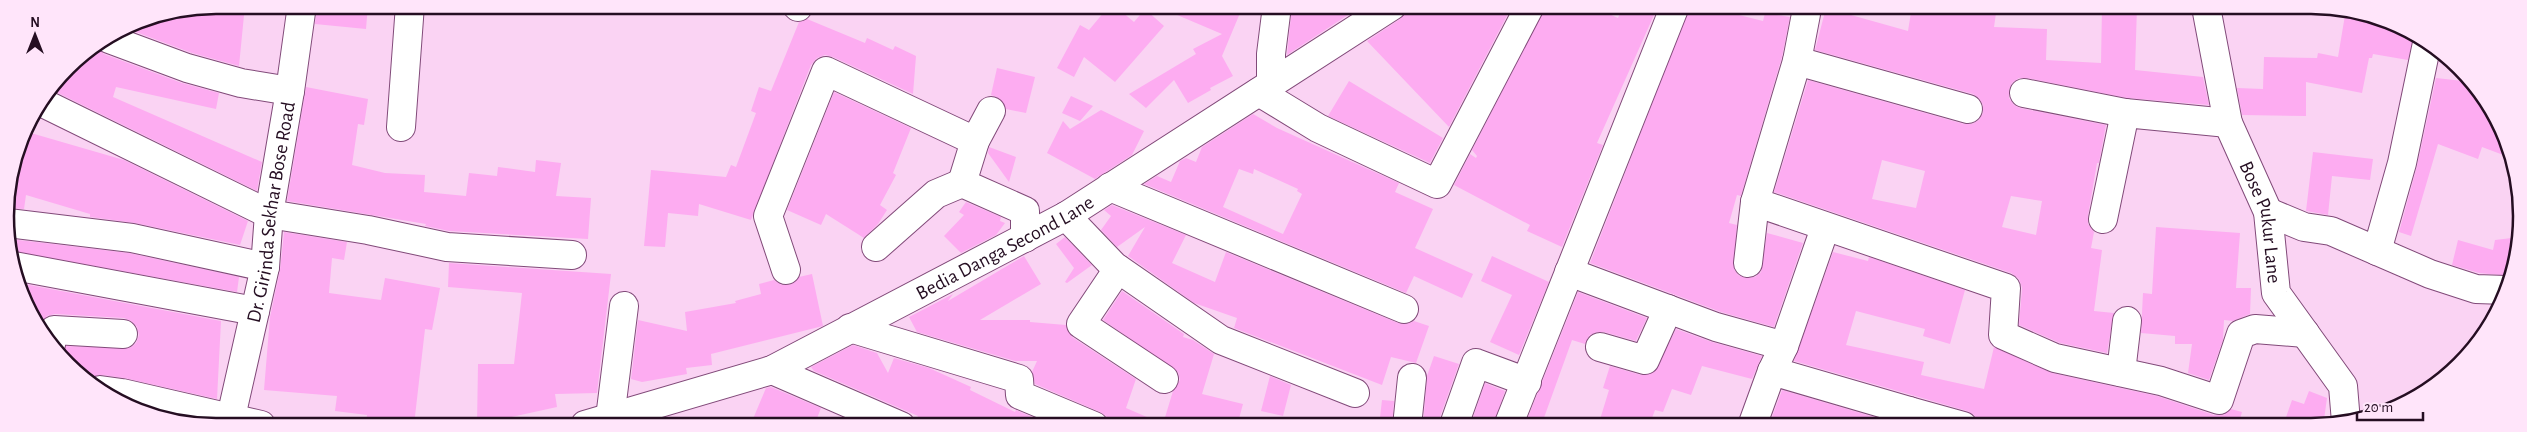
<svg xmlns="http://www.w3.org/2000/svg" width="2527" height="432" font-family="'Alegreya Sans',sans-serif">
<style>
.building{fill:#fdacf1;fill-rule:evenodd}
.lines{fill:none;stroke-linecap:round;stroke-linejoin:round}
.minor-casing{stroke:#814a79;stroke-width:30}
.minor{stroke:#fff;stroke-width:28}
.labels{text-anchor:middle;stroke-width:4.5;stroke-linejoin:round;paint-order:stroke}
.street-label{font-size:20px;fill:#250e22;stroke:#ffe5fa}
.rim{fill:none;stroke:#250e22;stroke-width:2.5}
</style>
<rect width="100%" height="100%" fill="#fad3f3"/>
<path class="building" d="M216,5h29l-6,61 -47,-13 -67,-25 11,-7z
M317,5h51l-2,24 -51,-5z
M1109,6h6l19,16 11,-13 19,17 -49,56 -31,-25 -10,20 -17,-9 23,-43 9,5z
M1156,6h87l-21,50 11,20 -23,12 1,2 -23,13 -14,-23 -28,28 -17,-14 67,-40 -3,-5 29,-15z
M1292,6h45l11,9 -61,40z
M1412,6h92l6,4 -61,117 -82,-86 33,-22 7,-10z
M1546,6h46l26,12 3,-7 -9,-5h46l-61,137 6,2 -41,102 -35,-16 3,-6 -76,-40 16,-31 6,4 1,-2 -5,-6z
M1690,6h30l-1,4 44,11 2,-8 25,4 -8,40 -41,139 -4,-1 -8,28 8,2 -3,44 4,6 8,3 9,-1 6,-5 6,-39 36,10 -29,84 -53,-15 -131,-49z
M1912,6h85l-3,21 53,2 -1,31 55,3 1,-56h35l-2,63 68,7 6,28 -82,-7 -100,-20h-8l-7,5 -3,7v8l5,7 6,3 86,17 -7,38h-2l-9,53v8l6,8 -3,16 11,2 -8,61 20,2 -7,40 -47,-10 -41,-18 3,-37 -3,-9 -8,-6 -237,-81 34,-112 156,44h8l7,-4 4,-7v-8l-4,-7 -6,-4 -158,-44 11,-42 82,23zM1882,160l43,11 -9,37 -44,-9zM2011,196l31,5 -6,34 -34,-8z
M2346,9l69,24 -7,27 -35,-6 -1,4h-3l-7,35 -56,-11v34l-64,-1 -5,-27 26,1 1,-32 53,1 1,-5 20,4z
M807,19l58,24 2,-5 26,12 2,-4 21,10 -3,38 -80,-37 -8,-2 -8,3 -6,7 -60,155 -52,-16 -1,12 -30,-3 -3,34 -21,-1 7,-76 75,7 5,-12 5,2 20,-54 -5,-2 8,-24 12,4 28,-69z
M96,47l8,7 78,29 37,10 -3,16 -100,-22 -3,10 149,65 -5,29 -203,-100 13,-24z
M997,68l38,9 -9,36 -20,-4 -7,-11 -8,-3z
M2436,78l36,4 6,5 36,72 -32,-12 -4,12 -40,-15 -27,92 -12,-4 18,-66z
M1349,81l94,57 -13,25 -102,-47z
M306,87l62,12 -4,26 -6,-1 -6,41 33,8 40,2 -1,17 42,4 3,-23 28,3 1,-9 37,5 1,-12 25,3 -5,33 35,2 -3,41 -139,-8 -24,-5 1,-2 -139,-23z
M834,92l77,36 -18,45 3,2 -16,30 7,5 -9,14 -14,14 -38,-24 -5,11 -34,-15z
M1071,96l22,10 -13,15 -18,-8z
M1101,110l43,21 -12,24 -37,24 -48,-26 16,-32 7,8z
M1253,114l24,14 122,55 -4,9 38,17 -18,39 58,26 -11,24 -48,-22 -8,17 -262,-109 13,-8 14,6 9,-21 6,-3 10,4 6,-15zM1239,169l14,5 1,-5 44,20 -1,2 5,3 -19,40 -60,-27z
M24,131l100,29 124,61 -8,24 -105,-22 -45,-6v-3l-64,-19 -2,14 -18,-1 -1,-6z
M989,147l27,10 -7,25 -21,-29z
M2313,152l60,7 -3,21 -38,-4 -4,39 -22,-4z
M966,202l35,15 -1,4 5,2 -9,12 -35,18 -17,-17 20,-21 -5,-3z
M1112,205l74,30 -14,28 43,19 11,-30 172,71 8,1 8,-3 15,5 -13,37 -25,-6 -9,28 -148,-57 3,-10 -43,-15 -66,-47 17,-29 -28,20 -16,-17 10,-14 -7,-6z
M2156,227l84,6 -4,55h15l-1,26 -17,7 -9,-1 -1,20 -14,40 -21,-7 4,-29h-17v-8l-34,-3 2,-40 9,1z
M284,232l63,10 -3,18 -12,-2 -3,35 52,7 4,-22 55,10 -8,42 -7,-1 -11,96h-48l1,-10 -32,-4 2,-15 -73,-6 6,-73 10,-47z
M1065,237l27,28 -25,18 -2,-1 9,-14 -18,-24z
M2520,237l-10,39 -31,-3 -27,-8 6,-25 35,10 2,-10z
M10,239l119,14 110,24 -2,15 -225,-41z
M1833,252l35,9 1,-4 96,33 -15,54 -27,-8 2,-7 -69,-18 -10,34 78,17 -3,13 63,14 10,-42 58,26 105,23 57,19h9l8,-6 11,3 -4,14h-260l-4,-11 -7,-4 -173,-50z
M1024,256l17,28 -61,36h50v2l36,3 6,12 64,42 -10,29 37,16 10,-33 7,-11 -2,-8 -75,-52 19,-29 62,43 -1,3 10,3 21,14 -12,40 41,10 -6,22h-128l-2,-9 -7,-5 -65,-28 -3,-12 5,-11h-22l-98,-29 -8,-15 44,-23 -5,7z
M1492,256l57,26 -30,73 -29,-13 22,-47 -31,-14z
M449,263l162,11 -14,119 -42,1 2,13 -55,12v6h-25l1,-61h36l8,-71 -74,-6z
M812,274l11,52 -112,28 1,11 -26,3 1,6 -45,8 -11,-3 7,-59 49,11 -2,-19 51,-9 -1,-2 26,-7 -2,-10 15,-4 8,5h8l9,-8z
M24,284l197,37 -4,78 -93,-21 -22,-3 -16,4 -27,-22 7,-11 64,2 6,-5 3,-8 -2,-8 -6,-6 -7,-3 -69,-4 -8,2 -7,9 -17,-29z
M1578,292l69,26 -11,23 -32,-9h-7l-7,3 -5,9 -13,-4 -31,86h-5l-10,-4z
M1676,329l36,13 50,14 -10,23 -50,-13 -11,29 -19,-6 -9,23 -8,-2 -6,16h-51l11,-36 -6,-2 7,-22 31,9 13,-3z
M853,345l24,8 11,20 6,-15 35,10 42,19 -1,3 45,22 1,-2 30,13 -1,3h-117l-12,-6 2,-4 -104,-45 -3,-4z
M1434,356l25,8 -19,53v9h-17l4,-50z
M1270,376l21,9 -8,31 -22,-5z
M1485,383l20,8 -12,35h-23z
M771,387l50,21 -7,18h-64l16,-38z
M1782,390l106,31v5l-119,-1z
M2309,391l18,7 -4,29 -40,-1 9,-26 12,4z
M1382,400l12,1 -2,25h-13z"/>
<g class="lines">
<defs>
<g id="minor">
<path d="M796,5l2,2"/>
<path id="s1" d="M2206,7l22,116 40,89 8,81 67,93 3,36"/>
<path d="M109,39l78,29 54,15 49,8"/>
<path d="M1797,61l171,48"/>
<path d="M1271,85v-31l6,-48"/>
<path d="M1259,92l59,36 119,56 93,-178"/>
<path d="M2024,93l101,20"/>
<path d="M43,103l226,111 99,16 79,17 125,8"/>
<path d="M991,111l-16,30 -13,42 63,28v27"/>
<path d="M401,127l9,-122"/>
<path d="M1110,187l294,122"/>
<path d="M1755,202l251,86 -3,47 52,23 106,23 58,19 22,-66 14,-5 50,4"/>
<path d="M2268,212l36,15 27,4 99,43 46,15 30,1"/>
<path d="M1066,216l48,50 107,74 134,53"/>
<path d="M2103,219l22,-106 103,10"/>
<path d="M8,223l124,15 133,29"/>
<path d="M1825,228l-41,118 -12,25 137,40 -6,15"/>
<path d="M876,247l60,-53 26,-11"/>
<path d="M2377,251l25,-88 25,-120"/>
<path d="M1748,263l7,-61 42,-141 9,-47 -2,-8"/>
<path d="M14,266l241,45"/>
<path d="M1118,269l-37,55 83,55"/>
<path d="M786,270l-18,-54 58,-145 149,70"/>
<path d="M1569,272l147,55 68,19"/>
<path d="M850,328l169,51 1,16 74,31"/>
<path d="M51,344l3,-14 69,4"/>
<path d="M1600,347l45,13 23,-51"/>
<path d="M772,370l129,56"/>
<path d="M2121,372l6,-51"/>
<path d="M100,390l22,3 139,32"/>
<path d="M1909,411l54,15"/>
<path id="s2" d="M231,417l34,-150 4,-53 21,-123 12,-86"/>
<path d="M610,418l14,-112"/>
<path d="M1455,422l21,-59 51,19"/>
<path id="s3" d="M585,425l187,-55 294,-154 326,-210"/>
<path d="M1407,426l5,-48"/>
<path d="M1508,426l167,-420"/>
<path d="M1752,426l20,-55"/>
</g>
</defs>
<use href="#minor" class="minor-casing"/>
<use href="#minor" class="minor"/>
</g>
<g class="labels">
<g class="street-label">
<text dy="7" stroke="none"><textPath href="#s2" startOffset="209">Dr. Girinda Sekhar Bose Road</textPath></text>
<text dy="7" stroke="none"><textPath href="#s1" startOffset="224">Bose Pukur Lane</textPath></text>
<text dy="7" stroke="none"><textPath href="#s3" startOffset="458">Bedia Danga Second Lane</textPath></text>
</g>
</g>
<path d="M0 0H2527V432H0ZM216 14H2311A202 202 0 0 1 2513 216V216A202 202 0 0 1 2311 418H216A202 202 0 0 1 14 216V216A202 202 0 0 1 216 14Z" fill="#ffe5fa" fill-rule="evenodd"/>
<path class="rim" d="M216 14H2311A202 202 0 0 1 2513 216V216A202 202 0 0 1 2311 418H216A202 202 0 0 1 14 216V216A202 202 0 0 1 216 14Z"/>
<g transform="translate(35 35)" stroke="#ffe5fa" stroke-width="4" paint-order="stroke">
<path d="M0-4L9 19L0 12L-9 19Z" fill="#250e22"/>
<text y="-8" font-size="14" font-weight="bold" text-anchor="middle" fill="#250e22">N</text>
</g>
<path d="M2357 412v8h66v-8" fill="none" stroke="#250e22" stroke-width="2.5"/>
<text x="2364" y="412" font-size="15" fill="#250e22" stroke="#ffe5fa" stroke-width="4" paint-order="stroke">20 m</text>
</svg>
